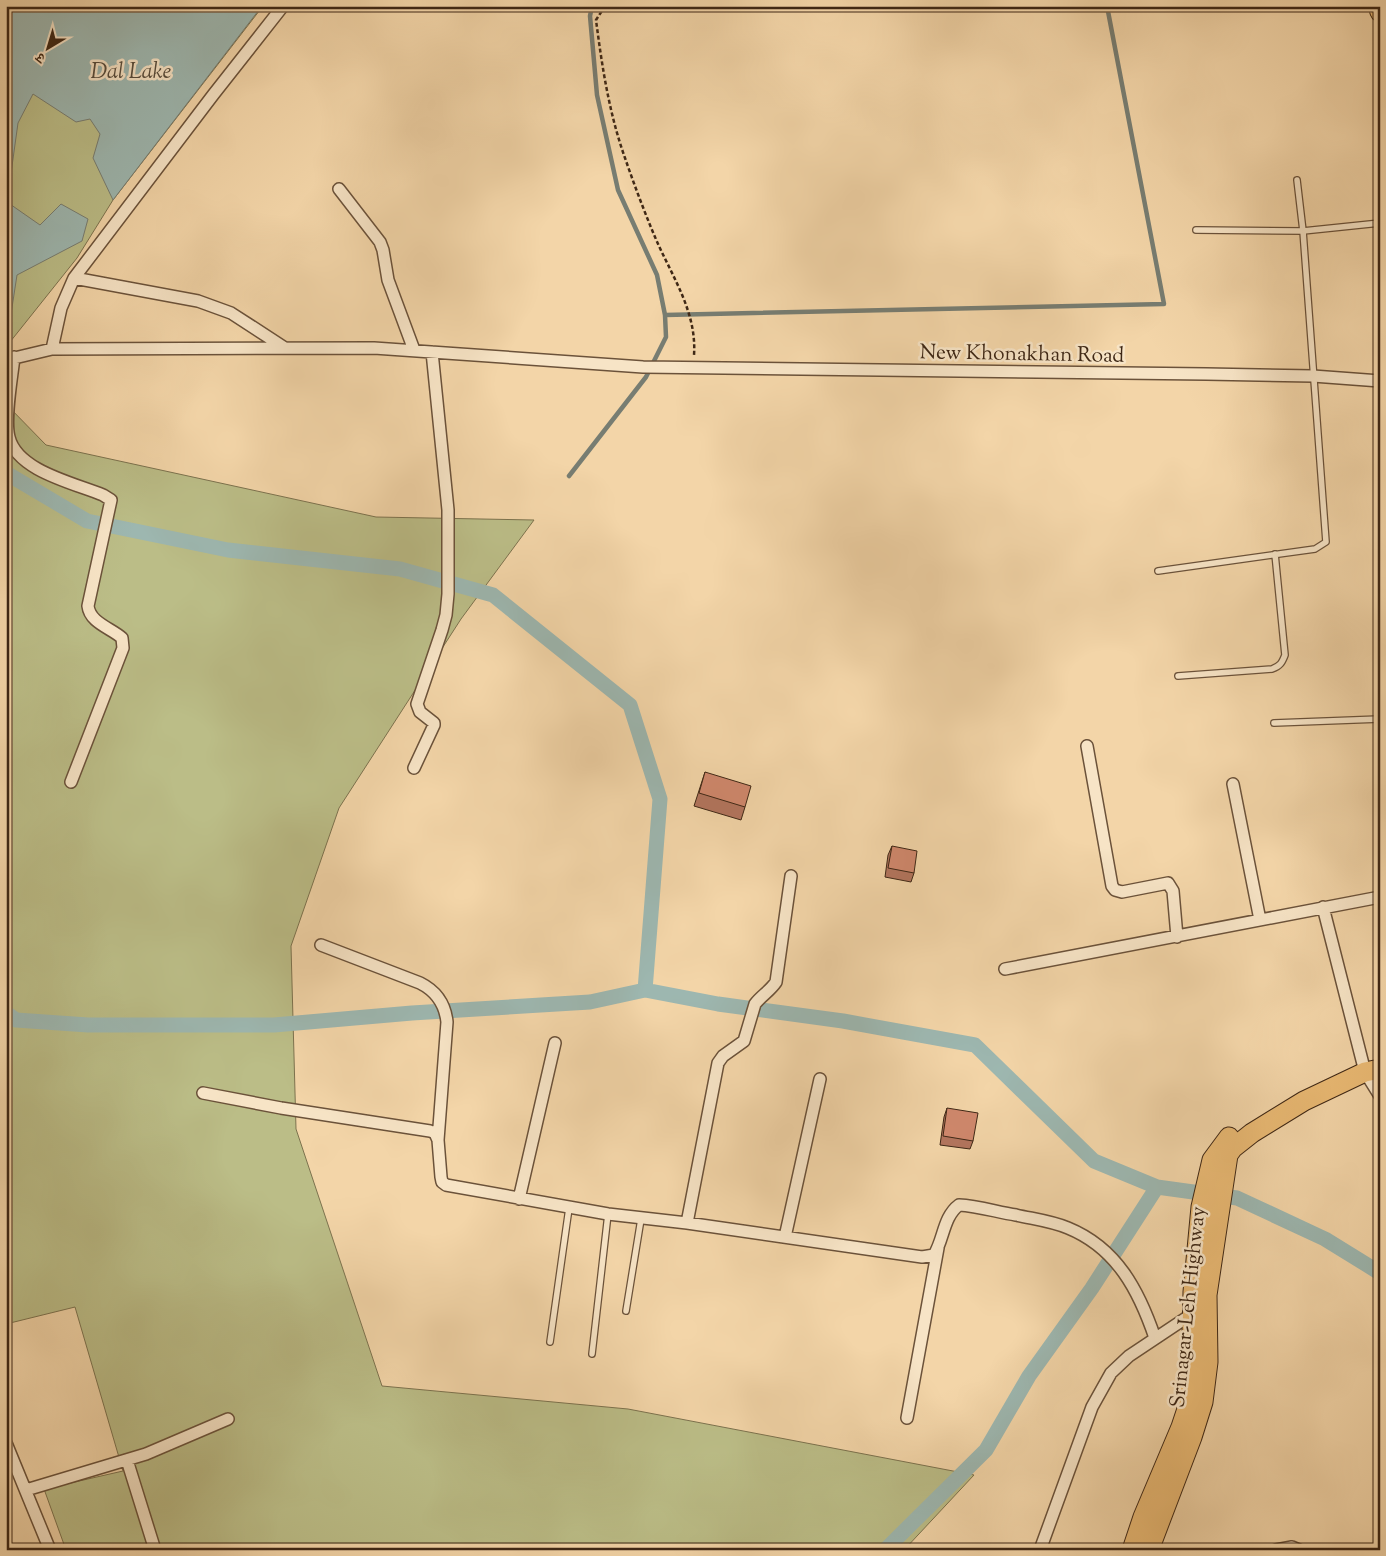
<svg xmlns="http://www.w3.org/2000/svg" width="1386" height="1556" font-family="'Sorts Mill Goudy','Noto Serif Devanagari',serif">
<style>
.green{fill:#bbbd87;stroke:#7c724e}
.water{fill:#9db7b0;stroke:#777d72}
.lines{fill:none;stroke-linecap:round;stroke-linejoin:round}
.stream{stroke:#777d72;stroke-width:4.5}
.canal{stroke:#9db7b0;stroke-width:15}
.service-casing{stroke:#6b523a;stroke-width:8}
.minor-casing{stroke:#6b523a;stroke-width:14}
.trunk-casing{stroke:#3e2715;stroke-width:21}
.path{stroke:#3e2715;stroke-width:2.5;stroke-dasharray:4 2.5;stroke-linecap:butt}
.service{stroke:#f7e4c6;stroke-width:5.5}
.minor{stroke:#f7e4c6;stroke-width:11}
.trunk{stroke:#eaba74;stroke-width:19}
.wall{fill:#b3755e;stroke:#3e2715}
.building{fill:#d0886d;stroke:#3e2715}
.labels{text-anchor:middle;stroke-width:5;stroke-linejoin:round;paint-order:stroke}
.street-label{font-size:21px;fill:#3e2715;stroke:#f7e4c6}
.water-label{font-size:22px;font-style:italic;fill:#564b3c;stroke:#f7e4c6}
</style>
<rect width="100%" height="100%" fill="#f3d5a8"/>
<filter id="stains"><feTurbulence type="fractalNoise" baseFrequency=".004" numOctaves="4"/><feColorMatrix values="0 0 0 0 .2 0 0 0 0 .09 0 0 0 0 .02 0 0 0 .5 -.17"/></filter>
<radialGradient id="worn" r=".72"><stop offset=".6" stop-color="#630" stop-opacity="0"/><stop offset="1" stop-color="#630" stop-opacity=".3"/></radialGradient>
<path class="green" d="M6,6h257l-150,194 -36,58 -71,89z
M6,404l40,41 330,72 158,3 -73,99 -122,189 -48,138 5,183 86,257 246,23 346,66 -70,75h-838l-22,-61 79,-18 -48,-164 -69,17z"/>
<path class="water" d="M6,6h256l-149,194 -20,-42 7,-24 -10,-15 -14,3 -43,-28 -15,29 -11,79 33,23 21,-21 27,15 -6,22 -65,34 -8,52 -3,2z"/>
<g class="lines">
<path class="stream" d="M665,315l499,-11 -57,-298
M569,476l77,-99 20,-40 -1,-22 -8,-40 -39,-85 -21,-95 -7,-79 2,-10"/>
<path class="canal" d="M6,473l81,48 141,29 172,19 93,26 137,110 30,94 -15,191
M6,1013l10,7 72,5h186l138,-12 178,-11 55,-12 73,14 125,17 132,24 119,116 63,26 80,11 88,41 55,34
M885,1550l101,-100 43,-74 63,-88 65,-101"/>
<defs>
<path id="service" d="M1196,230l107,1 77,-8
M1158,571l157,-22 11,-7 -23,-311 -6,-51
M1178,676l94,-7c8,-3 10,-6 13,-14l-10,-101
M1274,723l106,-4
M626,1311l15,-92
M550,1342l19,-134
M592,1354l16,-140"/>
<path id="minor" d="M339,189l41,53 3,8 5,30 26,70
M74,278l124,23 33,12 54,35
M52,349l9,-41 13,-30 139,-183 70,-89
M14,357c-2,20 -10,62 -5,80 8,34 65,46 94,58l8,5 -23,106c2,17 23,22 34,32l1,10 -52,134
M6,360l46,-11 322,-1 269,19 563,7 107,2 67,5
M1087,746l25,140 3,4 7,2 46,-9 5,8 4,46
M414,768l20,-43v-2l-14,-11 -3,-8 25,-74 4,-15 2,-21v-84l-16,-158
M1233,784l27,136
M1323,907l42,165 15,24
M321,945l99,38c16,8 25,20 27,39l-9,118 3,37 1,5 4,3 162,29 79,9 235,34 12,-2c10,-16 9,-38 25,-50 19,1 38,7 57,10 17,4 35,6 52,13 49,20 71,63 87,110
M1005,969l375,-72
M203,1093l78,15 149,23 5,2 3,7
M519,1199l36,-156
M687,1223l31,-160 5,-7 21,-15 11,-37c6,-8 15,-13 21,-22l15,-106
M785,1237l35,-158
M907,1418l31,-170
M6,1443l44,107
M127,1460l28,90
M26,1490l120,-36 82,-35
M1040,1550l52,-143 19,-34 18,-17 66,-44
M1276,1550l16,-3 7,3"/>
<path id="trunk" d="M1378,6l2,6
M1132,1550l11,-33 38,-90 6,-18 4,-36 2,-81 8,-85 11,-47 17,-23
M1149,1550l43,-113 11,-35 5,-40 -1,-67 21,-140 5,-7 19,-15 52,-32 61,-29 15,-3"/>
</defs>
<use href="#service" class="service-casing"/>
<use href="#minor" class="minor-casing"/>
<use href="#trunk" class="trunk-casing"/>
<path class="path" d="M605,6l-9,14c6,46 13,93 29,138 9,26 19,53 30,79 16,38 42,74 39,118"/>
<use href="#service" class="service"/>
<use href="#minor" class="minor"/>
<use href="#trunk" class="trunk"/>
</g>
<path class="wall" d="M705,772l40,35 -4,13 -47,-14z
M892,846l22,27 -3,9 -26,-5 3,-22z
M947,1108l26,33 -3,8 -30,-4 4,-28z"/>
<path class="building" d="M705,772l46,14 -6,21 -46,-14z
M892,846l25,5 -3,22 -26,-5z
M947,1108l31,5 -5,28 -30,-5z"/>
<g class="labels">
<g class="street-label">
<text transform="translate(1022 353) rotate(1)" y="7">New Khonakhan Road</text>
<text transform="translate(1187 1307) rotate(-84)" y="7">Srinagar-Leh Highway</text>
</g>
<g class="water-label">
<text x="131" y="78">Dal Lake</text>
</g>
</g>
<rect width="1386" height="1556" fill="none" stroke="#f3d5a8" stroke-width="25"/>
<rect x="8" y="8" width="1371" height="1541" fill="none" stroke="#3e2715" stroke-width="2.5"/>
<rect x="12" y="12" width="1361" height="1531" fill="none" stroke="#3e2715"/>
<g transform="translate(48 48) rotate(218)" stroke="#f7e4c6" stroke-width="4" paint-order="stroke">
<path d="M0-4L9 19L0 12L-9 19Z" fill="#3e2715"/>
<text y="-8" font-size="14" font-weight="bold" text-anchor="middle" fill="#3e2715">उ</text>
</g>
<rect width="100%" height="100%" filter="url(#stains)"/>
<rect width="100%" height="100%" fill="url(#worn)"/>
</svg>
